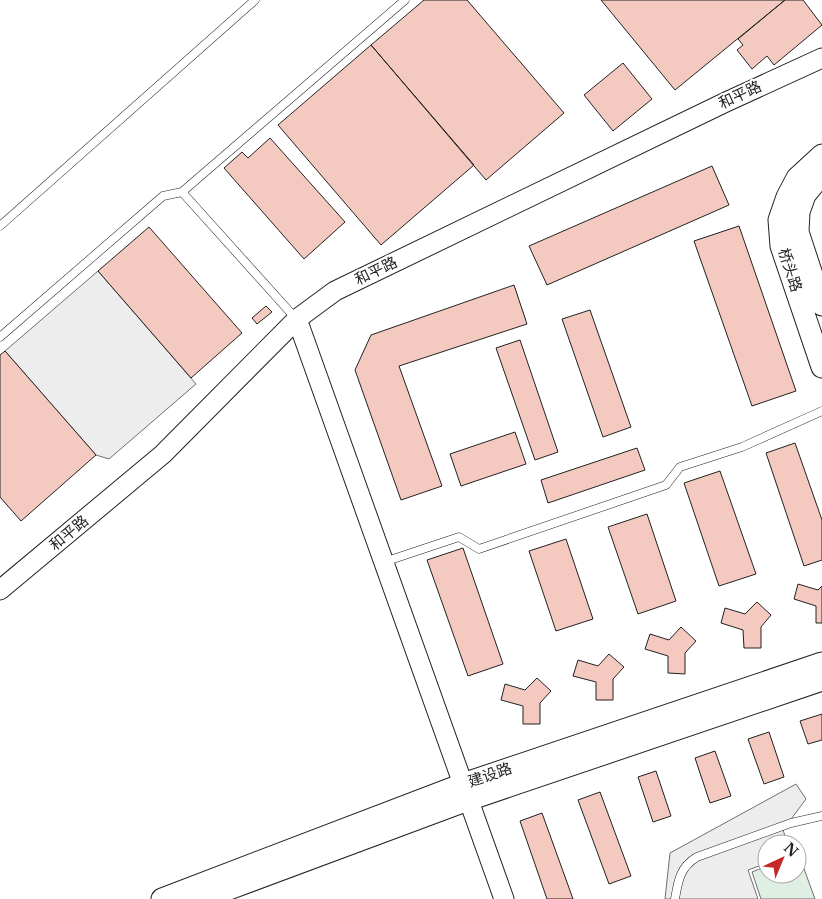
<svg xmlns="http://www.w3.org/2000/svg" width="822" height="899" font-family="'Libre Baskerville','Noto Sans SC',serif">
<style>
.green{fill:#e0efe3;stroke:#6f6f6f}
.parking{fill:#ededed;stroke:#6f6f6f}
.building{fill:#f3c9c0;stroke:#222}
.lines{fill:none;stroke-linecap:round;stroke-linejoin:round}
.service-casing{stroke:#222;stroke-width:9}
.tertiary-casing{stroke:#222;stroke-width:21}
.secondary-casing{stroke:#222;stroke-width:23}
.service{stroke:#fff;stroke-width:8}
.tertiary{stroke:#fff;stroke-width:19}
.secondary{stroke:#fff;stroke-width:21}
.labels{text-anchor:middle;stroke-width:4;stroke-linejoin:round;paint-order:stroke}
.street-label{font-size:15px;fill:#222;stroke:#fff}
</style>
<rect width="100%" height="100%" fill="#fff"/>
<path class="green" d="M799,855l16,44h-54l-9,-27 15,-6v8h30v-18z"/>
<path class="parking" d="M98,271l98,113 -87,75 -13,-4 -91,-104z
M796,784l10,15 -23,31 5,14h-21v19l-19,7 10,29h-93l5,-46z"/>
<path class="building" d="M424,0h43l97,113 -78,67 -115,-135z
M601,0h184l-110,90z
M785,0h18l19,25 -48,40 -7,-9 -15,13 -15,-19 6,-5 -5,-6z
M371,45l103,120 -93,80 -103,-120z
M623,63l29,36 -39,32 -29,-36z
M270,138l75,84 -41,37 -80,-91 18,-16 6,6z
M712,166l17,39 -182,80 -18,-39z
M739,226l57,165 -44,15 -58,-165z
M149,227l93,106 -51,45 -93,-107z
M514,285l13,39 -128,42 43,120 -41,14 -46,-130 16,-35z
M266,306l6,6 -15,12 -5,-6z
M590,310l41,117 -28,10 -41,-118z
M520,340l38,112 -23,8 -39,-112z
M5,351l91,104 -75,66 -21,-24v-142z
M515,432l11,32 -65,22 -11,-32z
M795,443l27,77v40l-18,6 -38,-113z
M637,448l8,22 -97,33 -7,-23z
M720,471l36,103 -37,12 -35,-103z
M647,514l29,87 -38,13 -30,-87z
M566,539l27,80 -37,12 -27,-80z
M463,548l40,116 -35,12 -41,-116z
M798,584l20,6 4,-4v37h-6v-17l-22,-7z
M757,602l14,13 -10,12v21h-17l-1,-18 -22,-7 4,-15 20,6z
M681,627l15,14 -11,12v21l-17,-1v-17l-23,-7 5,-15 19,6z
M609,654l15,13 -11,12v21h-17v-18l-23,-6 5,-16 20,6z
M537,678l14,13 -11,12v21h-17v-18l-22,-6 4,-16 20,6z
M822,714v26l-14,4 -8,-23z
M769,732l15,45 -20,7 -16,-45z
M715,751l16,45 -21,7 -15,-45z
M656,771l15,45 -18,6 -15,-45z
M600,792l31,84 -22,8 -31,-84z
M542,813l31,86h-26l-27,-78z"/>
<g class="lines">
<defs>
<path id="service" d="M182,192l108,120
M0,226l255,-226
M0,337l163,-141 19,-4 223,-192
M384,562l75,-25 20,12 187,-64 14,-18 62,-20 80,-36
M675,899c3,-18 5,-32 22,-42l94,-34 31,-7"/>
<path id="tertiary" d="M297,319l207,580
M0,590l163,-136 134,-135 38,-28 391,-189 96,-44"/>
<path id="secondary" d="M822,155l-25,23 -10,19 -8,23 2,26 41,121
M822,174l-17,21 -6,17 -1,20 24,73
M162,899l301,-115 359,-121
M202,899l266,-99 354,-120"/>
</defs>
<use href="#service" class="service-casing"/>
<use href="#tertiary" class="tertiary-casing"/>
<use href="#secondary" class="secondary-casing"/>
<use href="#service" class="service"/>
<use href="#tertiary" class="tertiary"/>
<use href="#secondary" class="secondary"/>
</g>
<g class="labels">
<g class="street-label">
<text transform="translate(740 95) rotate(-25)" y="5">和平路</text>
<text transform="translate(790 270) rotate(72)" y="5">桥头路</text>
<text transform="translate(376 271) rotate(-26)" y="5">和平路</text>
<text transform="translate(69 533) rotate(-40)" y="5">和平路</text>
<text transform="translate(490 775) rotate(-19)" y="5">建设路</text>
</g>
</g>
<g transform="translate(782 859) rotate(44)"><circle r="24" fill="#ffffff" stroke="#a7a7a7"/>
<path d="M0-4L9 19L0 12L-9 19Z" fill="#c62828"/>
<text y="-8" font-size="14" font-weight="bold" text-anchor="middle" fill="#222222">N</text>
</g>
</svg>
